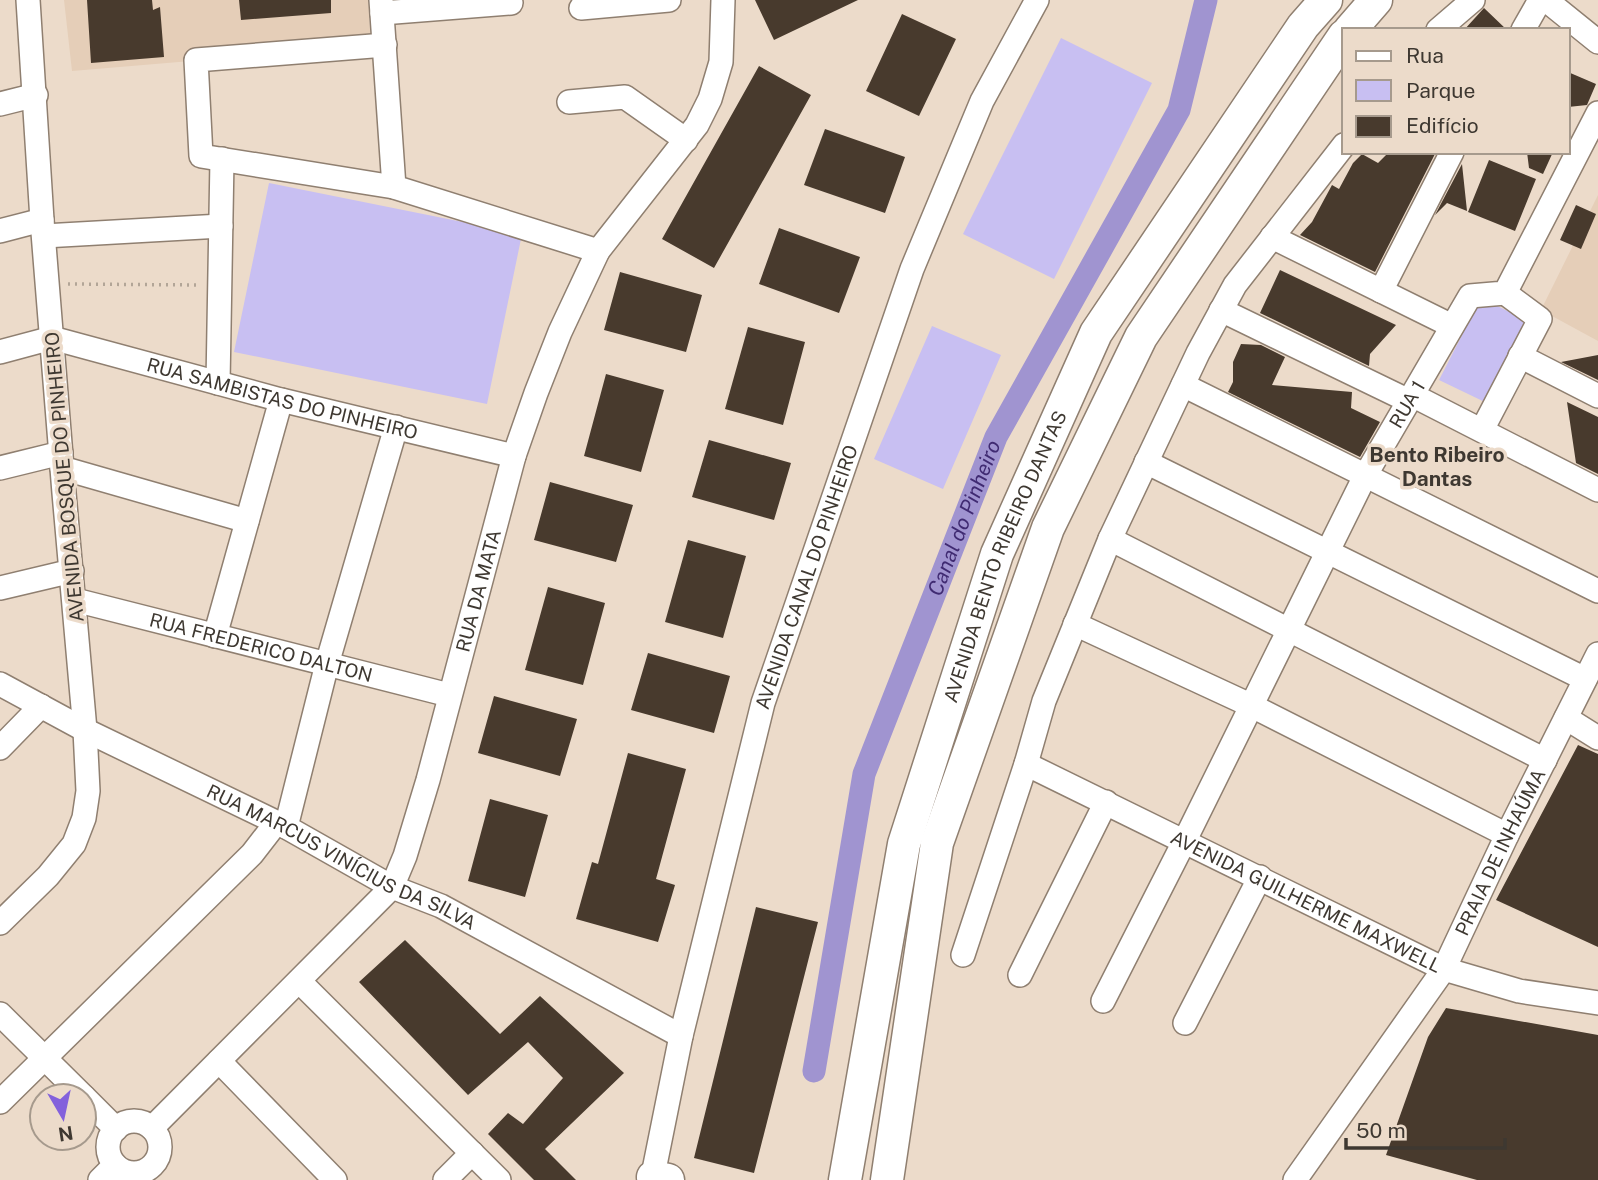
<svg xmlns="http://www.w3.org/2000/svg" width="1598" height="1180" font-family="'Public Sans',sans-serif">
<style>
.built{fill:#e5ceb8}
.green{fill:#c8bff2}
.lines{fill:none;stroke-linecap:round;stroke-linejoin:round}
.canal{stroke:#a094d0;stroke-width:23}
.building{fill:#483a2d}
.minor-casing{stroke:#8f7f70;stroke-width:26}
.highway-casing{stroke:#8f7f70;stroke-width:35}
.path{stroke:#b2a597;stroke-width:3.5;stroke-dasharray:2 5;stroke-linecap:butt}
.minor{stroke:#fff;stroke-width:23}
.highway{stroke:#fff;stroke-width:32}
.labels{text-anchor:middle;stroke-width:7;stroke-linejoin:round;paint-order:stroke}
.street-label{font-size:19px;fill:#3e3831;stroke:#ecdbca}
.neighbourhood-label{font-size:21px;font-weight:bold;fill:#3e3831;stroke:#ecdbca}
.water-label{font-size:21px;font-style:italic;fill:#402b72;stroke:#ecdbca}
</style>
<rect width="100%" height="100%" fill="#ecdbca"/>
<path class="built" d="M64,0h304l3,46 -299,25z
M1598,195v146l-57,-31z"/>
<path class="green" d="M1061,38l91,45 -98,196 -91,-45z
M269,183l253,51 -35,170 -253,-52z
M1481,298l51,25 -41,82 -52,-25z
M932,326l69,29 -58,134 -69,-30z"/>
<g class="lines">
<path class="canal" id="s1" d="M814,1071l50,-297 132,-337 183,-327 27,-110"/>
</g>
<path class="building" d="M87,0h65l1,10 7,-3 4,50 -73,6z
M239,0h92v13l-90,7z
M755,0h103l-84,40z
M1484,8l23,22h-43z
M902,14l54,25 -37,77 -53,-25z
M759,66l52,29 -97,173 -52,-29z
M1568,72l28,12 -9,21 -19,2z
M825,129l80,28 -20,56 -81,-28z
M1389,152h47l-61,120 -75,-37 12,-13 20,-37 7,4 14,-26 9,-9 16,9z
M1527,152h26l-10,22 -14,-6z
M1489,160l47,19 -21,52 -47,-19z
M1462,164l5,47 -20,-8 -12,12z
M1576,205l20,9 -15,35 -21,-9z
M779,228l81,29 -21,56 -80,-29z
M1280,270l116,55 -26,29 -1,12 -109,-53z
M620,272l82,23 -16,57 -82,-22z
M748,327l57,15 -22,83 -58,-16z
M1241,344l20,1 24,12 -13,28 80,7 -1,16 29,14 -20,35 -132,-65 5,-10v-20z
M1598,355v25l-37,-18z
M606,374l58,16 -23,82 -57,-16z
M1567,402l31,15v57l-22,-11z
M709,440l82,23 -17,57 -82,-23z
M550,482l83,23 -17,57 -82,-22z
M688,540l58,16 -23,82 -58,-16z
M548,587l57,16 -22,82 -58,-15z
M648,653l82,23 -16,57 -83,-23z
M494,696l83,23 -17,57 -82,-23z
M1578,745l20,9v193l-102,-47z
M628,753l58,16 -30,110 19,6 -17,57 -82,-23 16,-57 6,2z
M490,799l58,16 -23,82 -57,-16z
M756,907l62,15 -64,251 -60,-15z
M405,940l95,94 40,-38 84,77 -79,76 31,31h-42l-46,-46 20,-21 15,11 40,-46 -35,-36 -60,53 -109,-113z
M1446,1008l152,27v145h-121l-91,-25 42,-118z"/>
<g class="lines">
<defs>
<g id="minor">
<path d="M381,0l13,187 204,64"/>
<path d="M1546,0l52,42"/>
<path d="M581,8l88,-8"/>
<path d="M382,13l129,-10"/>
<path d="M1438,30l35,-30"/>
<path d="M1523,30l17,-30"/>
<path d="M385,45l-189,15 5,96 193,31"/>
<path d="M569,102l56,-5 61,43"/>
<path d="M0,104l36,-9"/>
<path d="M0,231l42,-11"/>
<path d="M44,236l177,-10"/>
<path d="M1272,237l180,89"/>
<path d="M1381,291l71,-139"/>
<path d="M1221,310l188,91"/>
<path id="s2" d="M0,352l52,-14 229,62 233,56"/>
<path d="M1520,356l78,40"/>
<path d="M218,383l4,-224"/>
<path d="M1183,385l415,206"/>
<path d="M1412,395l186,95"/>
<path d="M1482,430l58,-111 -35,-26"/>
<path d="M1146,462l439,217"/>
<path d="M0,468l61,-15"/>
<path d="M62,468l185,53"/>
<path d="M1110,539l435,221"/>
<path d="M0,588l72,-17"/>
<path id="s3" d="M75,600l374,95"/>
<path d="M1075,624l175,81 257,130"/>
<path d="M215,636l66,-236"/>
<path id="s4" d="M0,684l85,46 201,97 106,60 49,19 240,130"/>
<path d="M1566,718l32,20"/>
<path d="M0,748l41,-42"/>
<path id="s5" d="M1026,764l418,205 75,22 79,12"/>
<path d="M286,827l41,-163 69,-237"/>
<path d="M0,923l48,-47 26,-32 10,-26 4,-27 -3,-61 -21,-237 -22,-273 -14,-220"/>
<path d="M963,955l63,-191 18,-63 66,-162 88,-186 37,-68 109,-140"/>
<path d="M1020,975l86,-173"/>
<path d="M299,981l200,199"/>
<path id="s6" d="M1103,1001l82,-161 180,-364 105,-180 35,-3 93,-180"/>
<path d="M0,1014l83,82"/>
<path d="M1185,1023l75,-146"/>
<path d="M219,1061l116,119"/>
<path d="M84,1097l32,32"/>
<path d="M0,1102l252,-248 24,-31"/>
<circle cx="134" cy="1147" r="26"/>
<path id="s7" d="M152,1128l240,-241 13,-31 23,-76 86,-324 22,-63 24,-61 38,-81 99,-126 13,-26 11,-37 2,-62"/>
<path d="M100,1180l15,-15"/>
<path d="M445,1180l27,-27"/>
<path id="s8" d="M652,1180l29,-144 82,-333 149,-434 70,-168 55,-101"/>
<path id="s9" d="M1295,1180l149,-211 63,-134 91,-181"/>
</g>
<g id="highway">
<path d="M1350,30l26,-30"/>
<path d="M653,1177l15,3"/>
<path id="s10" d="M845,1180l59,-336 93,-290 99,-221 207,-307 23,-26"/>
<path d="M887,1180l50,-337 111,-315 93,-191 203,-301"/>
</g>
</defs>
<use href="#minor" class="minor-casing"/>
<use href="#highway" class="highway-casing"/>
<path class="path" d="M68,284l132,1"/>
<use href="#minor" class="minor"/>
<use href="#highway" class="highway"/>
</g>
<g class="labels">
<g class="street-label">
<text dy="7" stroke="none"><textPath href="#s2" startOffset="292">RUA SAMBISTAS DO PINHEIRO</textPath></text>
<text dy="7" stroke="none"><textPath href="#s6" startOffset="670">RUA 1</textPath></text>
<text transform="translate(64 477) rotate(-95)" y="7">AVENIDA BOSQUE DO PINHEIRO</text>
<text dy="7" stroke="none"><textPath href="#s10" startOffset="646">AVENIDA BENTO RIBEIRO DANTAS</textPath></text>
<text dy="7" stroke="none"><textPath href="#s8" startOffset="623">AVENIDA CANAL DO PINHEIRO</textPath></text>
<text dy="7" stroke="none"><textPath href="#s7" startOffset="649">RUA DA MATA</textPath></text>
<text dy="7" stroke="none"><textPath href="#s3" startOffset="192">RUA FREDERICO DALTON</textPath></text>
<text dy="7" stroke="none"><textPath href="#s9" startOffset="388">PRAIA DE INHAÚMA</textPath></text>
<text dy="7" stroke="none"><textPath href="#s4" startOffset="383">RUA MARCUS VINÍCIUS DA SILVA</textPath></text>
<text dy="7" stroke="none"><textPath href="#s5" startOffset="312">AVENIDA GUILHERME MAXWELL</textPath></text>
</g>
<g class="neighbourhood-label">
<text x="1437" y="462">Bento Ribeiro<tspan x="1437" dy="24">Dantas</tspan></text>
</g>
<g class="water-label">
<text dy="7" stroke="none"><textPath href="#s1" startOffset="576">Canal do Pinheiro</textPath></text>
</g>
</g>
<rect x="1342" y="28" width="228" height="126" fill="#ecdbca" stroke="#a69a8d" stroke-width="2"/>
<rect x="1356" y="51" width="35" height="10" fill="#ffffff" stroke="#a69a8d" stroke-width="2"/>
<text x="1406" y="63" font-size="21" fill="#3e3831">Rua</text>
<rect x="1356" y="80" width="35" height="21" fill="#c8bff2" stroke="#a69a8d" stroke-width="2"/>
<text x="1406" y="98" font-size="21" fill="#3e3831">Parque</text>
<rect x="1356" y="116" width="35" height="21" fill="#483a2d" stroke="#a69a8d" stroke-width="2"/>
<text x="1406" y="133" font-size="21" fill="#3e3831">Edifício</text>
<g transform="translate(63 1117) rotate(171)"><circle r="33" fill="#ecdbca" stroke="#a69a8d" stroke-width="2"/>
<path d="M0-5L12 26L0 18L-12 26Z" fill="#8361dc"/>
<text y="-10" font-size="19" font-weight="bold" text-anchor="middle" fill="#3e3831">N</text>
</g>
<path d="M1346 1138v10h159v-10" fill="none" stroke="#3e3831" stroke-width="3.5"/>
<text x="1356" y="1138" font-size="21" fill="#3e3831" stroke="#ecdbca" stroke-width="5" paint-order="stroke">50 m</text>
</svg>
